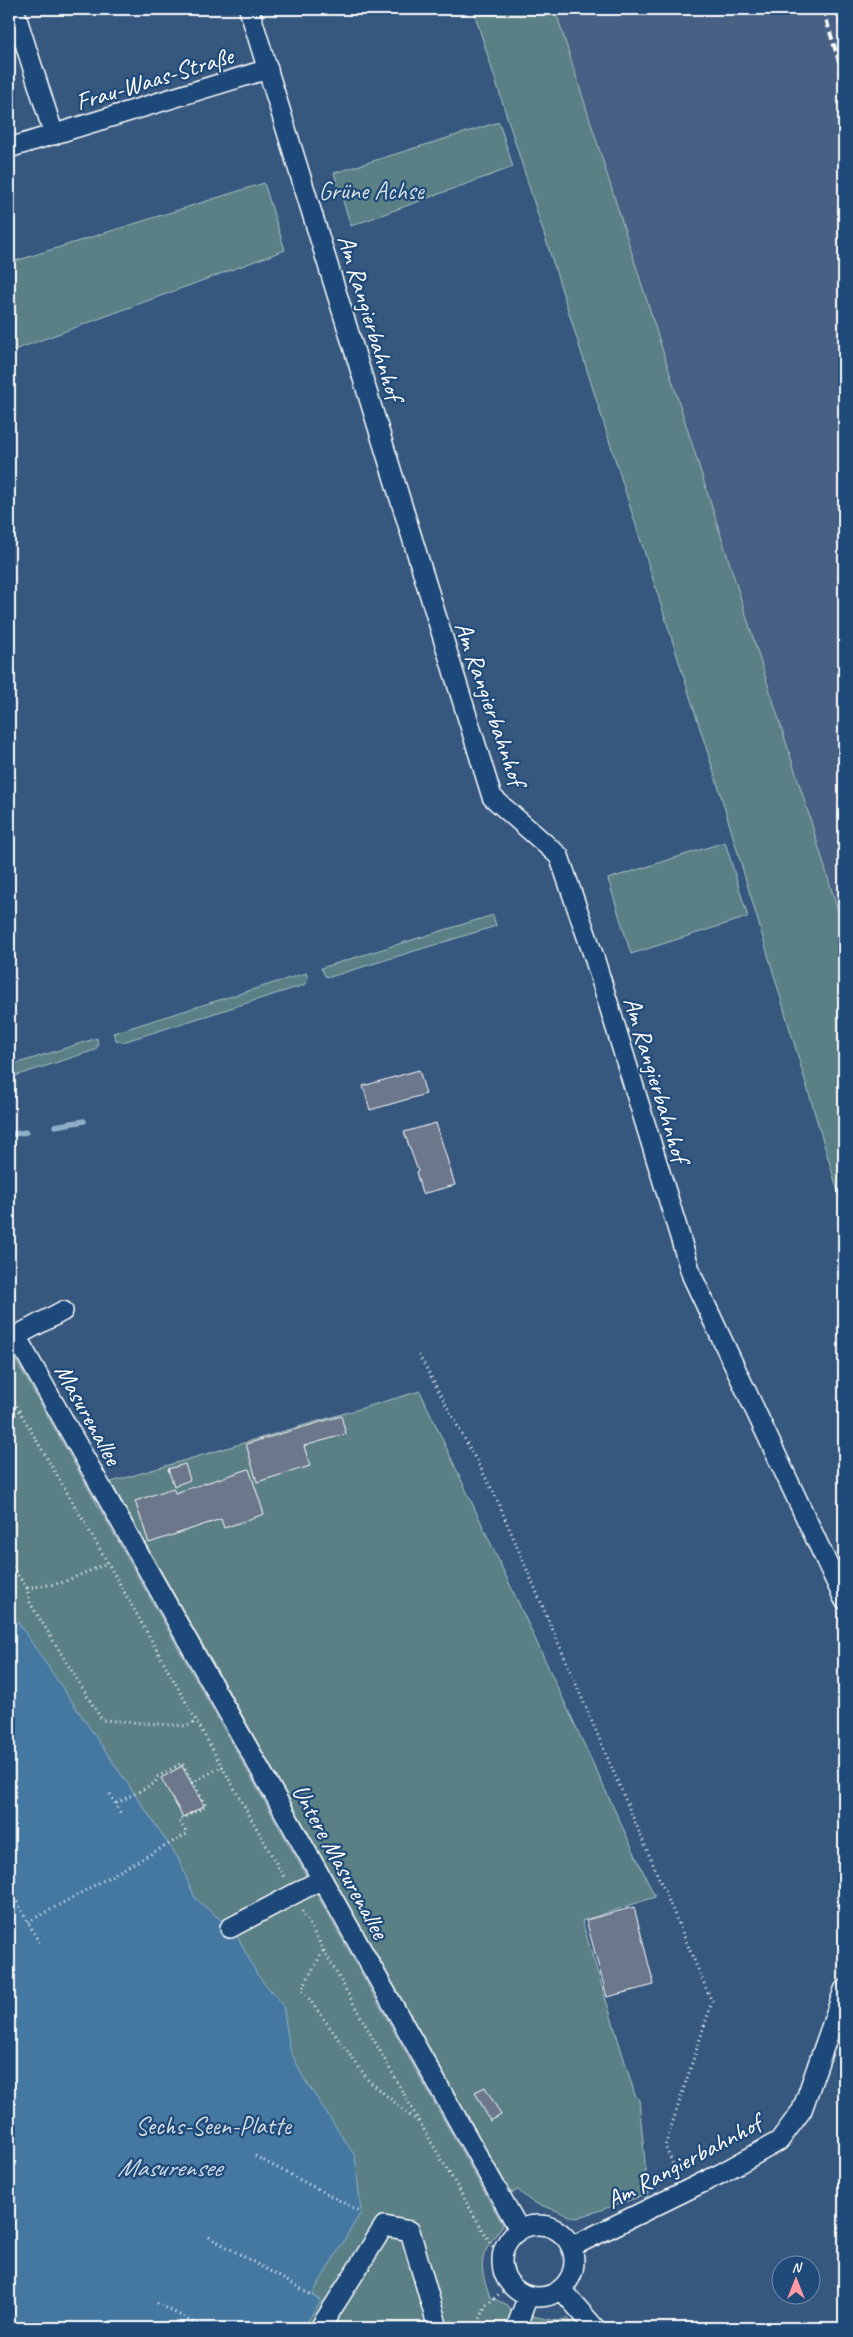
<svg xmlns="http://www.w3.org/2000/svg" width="853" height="2337" font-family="Caveat,sans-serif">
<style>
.built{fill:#466183}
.green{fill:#5a8086;stroke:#acc0c2}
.water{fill:#4478a1;stroke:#8faec7}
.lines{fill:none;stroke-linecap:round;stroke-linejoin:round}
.stream{stroke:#8faec7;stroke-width:5.5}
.building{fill:#6c778b;stroke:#fff}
.minor-casing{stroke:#fff;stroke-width:22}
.path{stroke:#fff;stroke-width:3;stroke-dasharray:1 4;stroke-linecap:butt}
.minor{stroke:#1f4a7a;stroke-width:19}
.rail{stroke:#fff;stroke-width:4;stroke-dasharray:8 4;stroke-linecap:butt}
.labels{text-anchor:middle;stroke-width:4.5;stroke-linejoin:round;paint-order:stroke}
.street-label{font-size:25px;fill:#fff;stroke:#1f4a7a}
.park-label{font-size:25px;fill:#d6dfe1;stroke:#1f4a7a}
.water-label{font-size:26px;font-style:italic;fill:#d0dde8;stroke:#1f4a7a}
</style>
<rect width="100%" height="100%" fill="#36587f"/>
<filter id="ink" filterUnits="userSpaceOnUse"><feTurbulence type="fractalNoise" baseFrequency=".02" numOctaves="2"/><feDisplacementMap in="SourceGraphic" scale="10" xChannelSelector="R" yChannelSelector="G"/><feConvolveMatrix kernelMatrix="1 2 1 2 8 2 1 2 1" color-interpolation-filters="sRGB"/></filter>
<g filter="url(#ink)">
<path class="built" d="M555,9h289v922l-35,-116z"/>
<path class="green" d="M473,9h82l254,806 35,116v281l-128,-433z
M499,122l14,45 -162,59 -17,-53z
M264,183l21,67 -276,102v-89z
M725,842l23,75 -117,37 -23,-75z
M493,915l3,11 -166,51 -5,-1 -4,-8z
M306,973l2,6 -4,6 -181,57 -7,-2 -3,-7z
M97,1038l1,8 -3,4 -86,28v-12z
M9,1348l494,877c-23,31 -26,35 -13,72l18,8 3,7 46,9 10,-3 10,10h-568z
M420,1391l235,506 -73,24 53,174 4,5 9,94 -71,24c-9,-1 -14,-5 -22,-8 -21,-8 -19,-3 -37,-20l-7,3 -400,-711z"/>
<path class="water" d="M9,1609l169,249 17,40 40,34 23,44 25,29 7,45 13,27 52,79 6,56 -49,83 9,6 -18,27h-294z"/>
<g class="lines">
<path class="stream" d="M55,1126l29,-5
M9,1135l17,-3"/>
</g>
<path class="building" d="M419,1070l7,24 -56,16 -7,-24z
M436,1123l19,62 -33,9 -6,-22 2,-1 -14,-39z
M341,1416l5,18 -42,12 6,20 -53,16 -11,-38z
M185,1464l5,16 -16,6 -6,-17z
M249,1469l15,45 -40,14 -3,-9 -72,24 -14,-42 38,-13 2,5z
M182,1766l22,40 -21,11 -22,-39z
M634,1907l20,78 -47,12 -21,-77z
M485,2087l16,28 -11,6 -15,-29z"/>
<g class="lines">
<defs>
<path id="minor" d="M14,9l40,126
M249,9l243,788 67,59 35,101 98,319 152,323
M9,148l259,-79
M63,1311l-47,25 503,893
M230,1928l92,-49
M502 2261a36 36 0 1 1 72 0a36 36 0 1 1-72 0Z
M571,2247l149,-73 59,-33 23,-31 42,-120
M561,2289l34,39
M320,2328l64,-102 26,5 28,97
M516,2328l12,-32"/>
</defs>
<use href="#minor" class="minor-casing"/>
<path class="path" d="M419,1355l76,140 217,507 -47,144 12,28
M9,1393l99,170 177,316
M9,1563l18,25 3,15 72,117 85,6 10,-5
M27,1588l34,-5 47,-20
M192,1783l31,-17
M110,1794l11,20
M17,1902l22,40
M302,1911l118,212 72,123 11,4
M28,1922l159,-88 -8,-14 27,-14 -24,-43 -25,14 -2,6 -40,21
M323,1951l-21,38 67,92 49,41
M255,2156l106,56
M209,2237l103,58
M157,2303l46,25
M477,2328l8,-22 25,-21"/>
<use href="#minor" class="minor"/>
<path class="rail" d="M823,9l21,69
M836,9l8,25"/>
</g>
</g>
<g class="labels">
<g class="street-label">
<text transform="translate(154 78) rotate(-17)" y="9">Frau-Waas-Straße</text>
<text transform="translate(371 317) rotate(73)" y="9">Am Rangierbahnhof</text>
<text transform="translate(491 703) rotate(71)" y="9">Am Rangierbahnhof</text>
<text transform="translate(657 1079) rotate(73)" y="9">Am Rangierbahnhof</text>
<text transform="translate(89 1414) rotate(61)" y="9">Masurenallee</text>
<text transform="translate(341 1861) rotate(61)" y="9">Untere Masurenallee</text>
<text transform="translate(683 2161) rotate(-28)" y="9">Am Rangierbahnhof</text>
</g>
<g class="park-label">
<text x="371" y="199">Grüne Achse</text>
<text x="213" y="2134">Sechs-Seen-Platte</text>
</g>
<g class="water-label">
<text x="169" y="2176">Masurensee</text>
</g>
</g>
<rect width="853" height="2337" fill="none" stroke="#1f4a7a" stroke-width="30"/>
<rect x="15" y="15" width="823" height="2307" fill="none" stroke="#fff" stroke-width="2" filter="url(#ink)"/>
<g transform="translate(796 2280)"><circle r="24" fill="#1f4a7a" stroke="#7992af"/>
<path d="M0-4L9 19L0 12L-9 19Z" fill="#ff9aa2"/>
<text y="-8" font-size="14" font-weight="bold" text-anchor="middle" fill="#ffffff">N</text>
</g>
</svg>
